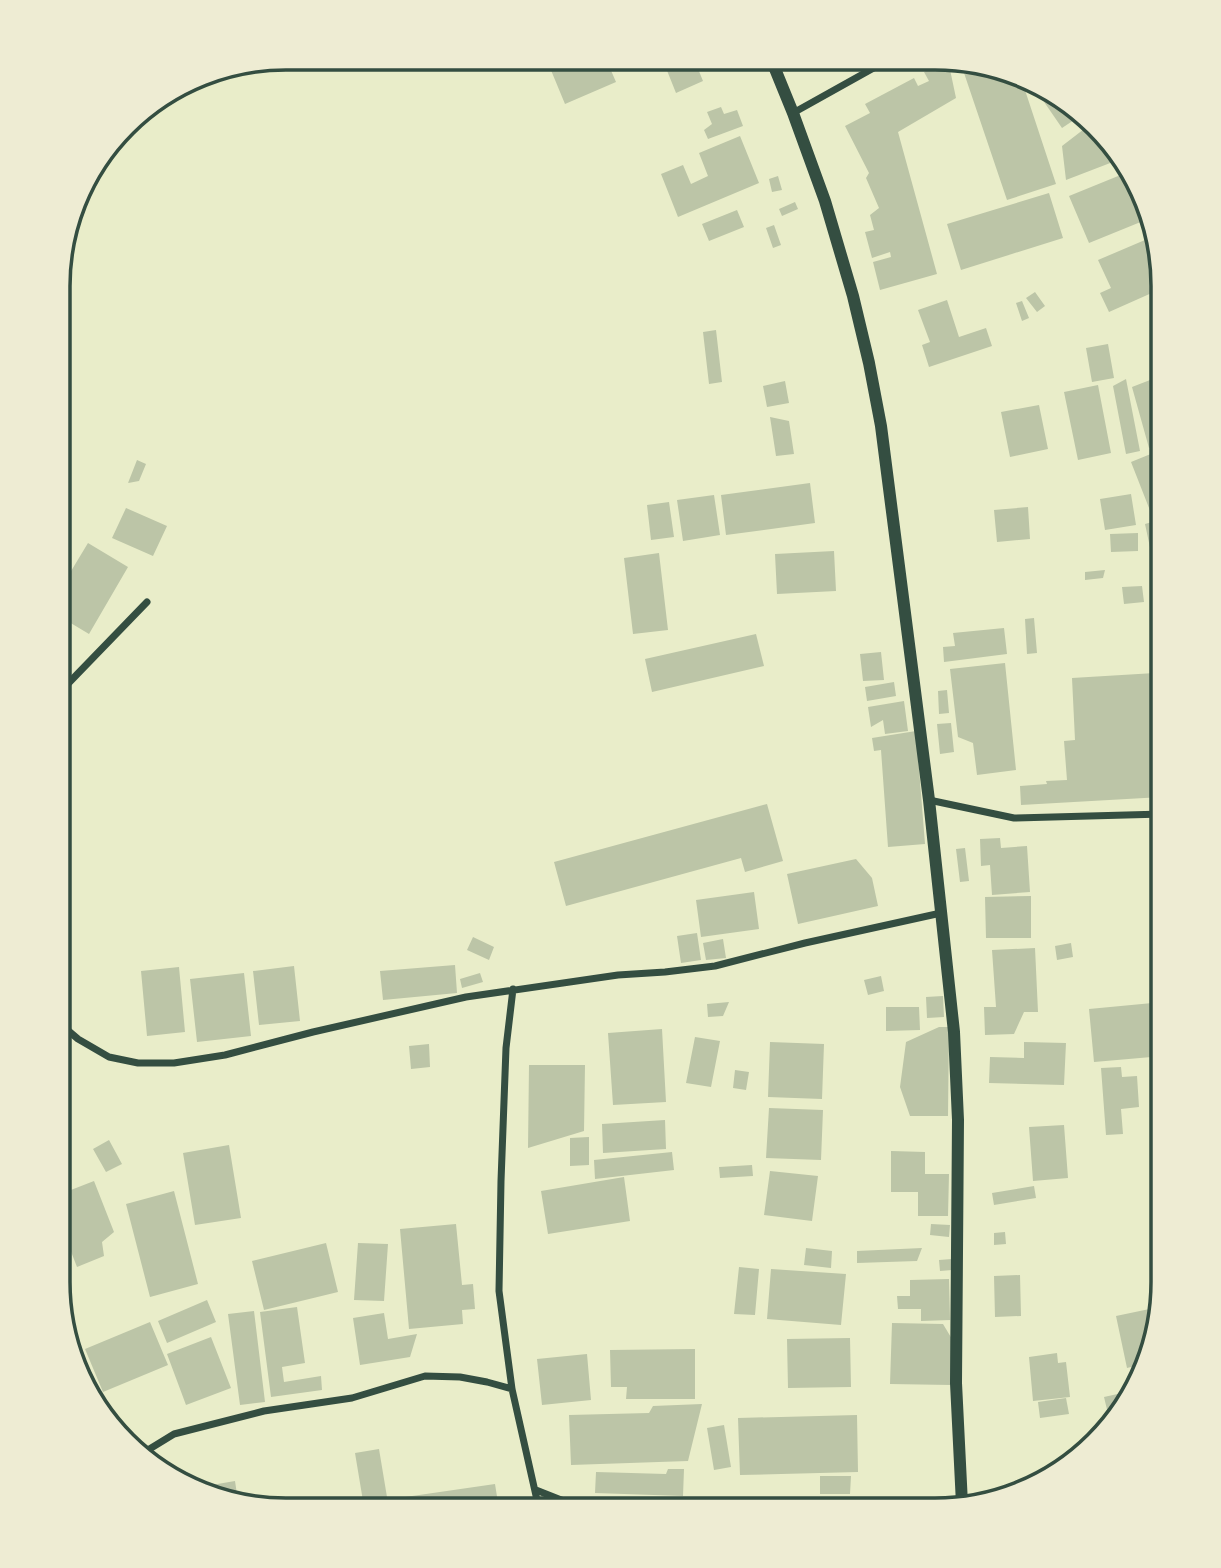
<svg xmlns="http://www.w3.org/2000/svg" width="1221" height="1568" font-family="Quicksand,sans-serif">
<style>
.building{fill:#bcc5a7}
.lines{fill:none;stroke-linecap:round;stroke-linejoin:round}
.minor{stroke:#344e41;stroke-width:7}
.tertiary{stroke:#344e41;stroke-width:12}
.rim{fill:none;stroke:#344e41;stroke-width:3.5}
</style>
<rect width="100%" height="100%" fill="#e9edc9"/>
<path class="building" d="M559,59h47l10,23 -51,22 -17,-41z
M689,59h5l9,22 -27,12 -10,-25z
M948,60l8,38 -58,34 39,142 -57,16 -7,-28 18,-5 -1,-5 -18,6 -7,-26 9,-2 -4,-15 9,-7 -13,-30 3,-5 -24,-47 25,-13 -5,-9 49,-26 4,8 11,-5 -5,-9z
M979,65l43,16 34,103 -49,16 -44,-130z
M1047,91l15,5 18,20 -18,12 -22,-32z
M721,107l3,7 13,-4 6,16 -35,13 -4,-9 8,-6 -5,-12z
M1088,126l30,34 -52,20 -4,-34z
M740,136l19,47 -81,34 -17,-43 22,-9 8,19 17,-8 -9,-23z
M1128,172l12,13 8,34 -59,24 -20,-47z
M778,176l4,14 -10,2 -3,-13z
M1049,193l14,45 -102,32 -14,-46z
M795,202l3,7 -16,7 -3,-7z
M737,210l7,17 -35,14 -7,-17z
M774,225l7,20 -8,3 -7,-20z
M1152,237l11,51 -54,24 -9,-19 11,-5 -13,-28z
M1035,292l10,14 -8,6 -11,-14z
M947,300l12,37 27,-9 6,18 -63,21 -7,-22 8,-3 -12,-32z
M1022,301l7,17 -7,3 -6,-18z
M716,330l6,52 -13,2 -6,-52z
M1108,344l6,34 -22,4 -6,-34z
M1163,375v67l-14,6 -17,-61z
M1126,379l14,72 -14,3 -13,-68z
M785,381l4,22 -22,4 -4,-21z
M1098,385l13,68 -33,7 -14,-68z
M1039,405l9,44 -38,8 -9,-45z
M770,417l19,4 5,33 -18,2z
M1163,449v59l-12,5 -20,-51z
M137,460l9,4 -7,17 -11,2z
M810,483l5,40 -89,12 -5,-40z
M1131,494l5,31 -31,5 -5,-31z
M714,495l6,40 -37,6 -6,-41z
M669,502l5,35 -23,3 -4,-35z
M1028,507l2,32 -33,3 -3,-32z
M126,508l41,18 -14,30 -41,-18z
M1163,519v30l-12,3 -6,-28z
M1138,533v18l-27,1 -1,-18z
M88,543l40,24 -39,67 -30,-18v-25z
M834,551l2,40 -59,3 -2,-40z
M659,553l9,77 -35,4 -9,-76z
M1163,557v53h-1l-9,-51z
M1105,570l-2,8 -18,2v-8z
M1142,586l2,16 -20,2 -2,-17z
M1034,618l3,35 -10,1 -2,-35z
M1004,628l3,26 -63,8 -1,-15 12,-1 -2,-13z
M756,634l8,32 -112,26 -7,-33z
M881,652l3,28 -21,1 -3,-27z
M1005,663l11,107 -39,5 -4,-32 -15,-6 -8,-68z
M1155,673l7,124 -141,8 -1,-19 27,-2 -1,-3 21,-1 -3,-39 11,-1 -3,-62z
M894,682l2,14 -29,5 -2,-14z
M947,690l2,23 -10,1 -1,-23z
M904,701l4,30 -23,3 -2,-14 -12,7 -3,-20z
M951,723l3,29 -14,2 -3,-30z
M916,731l9,113 -37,3 -7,-97 -7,1 -2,-13z
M767,804l16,57 -38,11 -4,-14 -175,48 -12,-44z
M1000,838l1,10 26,-2 3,46 -38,3 -2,-30 -9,1 -1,-27z
M965,848l4,33 -9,1 -4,-33z
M856,859l16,19 6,28 -80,18 -11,-50z
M754,892l5,37 -58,8 -5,-37z
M1031,896v42h-45l-1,-41z
M697,933l4,27 -20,3 -4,-27z
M473,937l21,10 -5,13 -22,-10z
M723,939l3,19 -20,2 -3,-17z
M1071,943l2,14 -16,3 -2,-14z
M1035,948l3,64h-14l-10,22 -29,1 -1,-28h12l-4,-57z
M455,965l2,28 -74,7 -3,-29z
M294,966l6,55 -41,4 -6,-54z
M179,967l6,65 -38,4 -6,-65z
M244,973l7,63 -54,6 -7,-63z
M480,973l3,9 -21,6 -2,-9z
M881,976l3,15 -16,4 -4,-15z
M943,996l1,21 -17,1 -1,-21z
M729,1002l-6,14 -15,1 -1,-13z
M1163,1002v54l-69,6 -5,-53z
M886,1007h33l1,23 -34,1z
M939,1027h10l-1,89h-38l-10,-29 6,-45z
M662,1029l4,73 -53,3 -5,-72z
M695,1037l25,4 -9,46 -25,-4z
M770,1042l54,2 -2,55 -54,-2z
M1024,1042l42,1 -2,42 -75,-2 1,-26 34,1z
M429,1044l1,23 -19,2 -2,-23z
M529,1065h56l-1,66 -56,17z
M1121,1067l1,10 15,-1 2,31 -18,2 2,25 -17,1 -5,-67z
M735,1070l14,2 -3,18 -13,-2z
M769,1108l54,2 -2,50 -55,-2z
M665,1120l1,29 -63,4 -1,-29z
M1064,1125l4,53 -35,3 -4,-54z
M589,1137v28l-19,1v-28z
M109,1140l13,24 -16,8 -13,-23z
M229,1145l12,73 -46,7 -12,-72z
M891,1151l34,1v22h24l-1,42h-30v-24h-27z
M672,1152l2,18 -79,9 -1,-19z
M752,1165l1,11 -33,2 -1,-11z
M770,1171l48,5 -6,45 -48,-6z
M624,1177l6,44 -82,13 -7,-43z
M94,1181l20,51 -12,10 2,14 -27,11 -19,-49v-23z
M1034,1186l2,12 -42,7 -2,-12z
M174,1191l24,93 -48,13 -24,-93z
M456,1224l6,61 11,-1 2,25 -13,1 1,14 -54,5 -9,-100z
M931,1224l19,1 -1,12 -19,-2z
M1005,1232l1,12 -12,1v-12z
M326,1243l12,49 -74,18 -12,-49z
M358,1243l30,1 -4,57 -30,-1z
M806,1248l26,3 -1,17 -27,-3z
M922,1248l-5,13 -60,2v-12z
M952,1259v11l-12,1 -1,-11z
M739,1267l20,2 -4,46 -21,-1z
M771,1269l75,5 -5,51 -74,-6z
M1020,1275l1,41 -26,1 -1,-41z
M949,1279l1,41 -29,1v-12h-23l-1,-13h13v-16z
M207,1300l9,22 -49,21 -9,-22z
M297,1307l8,56 -23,4 2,15 37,-6 1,14 -51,7 -11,-85z
M1159,1307l-20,58 -12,3 -11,-52z
M254,1311l11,91 -25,3 -12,-91z
M384,1313l4,26 29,-5 -7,23 -50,8 -7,-47z
M150,1322l18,43 -65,27 -18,-43z
M892,1323l51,1 9,15 -1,46 -61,-1z
M211,1337l20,51 -45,17 -19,-51z
M850,1338l1,49 -63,1 -1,-49z
M695,1349v50h-69l1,-12h-16l-1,-37z
M1057,1353l1,10 8,-1 4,35 -37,4 -4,-44z
M587,1354l4,46 -49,5 -5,-46z
M1131,1391l-6,18 -15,13 -6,-25z
M1066,1398l3,16 -29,4 -2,-16z
M702,1404l-14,57 -117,4 -2,-50 80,-2 4,-7z
M857,1415l1,57 -118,3 -2,-57z
M724,1425l7,42 -17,3 -7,-42z
M379,1449l8,48 -24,4 -8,-48z
M668,1469h16l-1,27 -88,-3 1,-21 70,2z
M820,1476h31l-1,18h-30z
M235,1481l3,20 -38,-14z
M495,1484l4,25h-142v-5z"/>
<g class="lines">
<path class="minor" d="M793,113l95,-53
M59,693l88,-91
M929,800l85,18 149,-4
M513,989l-7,59 -5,133 -2,110 13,98 27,120
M58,1022l20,17 31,18 29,6h36l51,-8 88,-23 153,-35 152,-22 47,-3 50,-6 90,-23 136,-30
M143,1453l31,-19 90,-23 88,-13 73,-22 35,1 27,5 25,7
M536,1490l48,19
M799,1510l159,-5"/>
<path class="tertiary" d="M771,59l22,54 32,88 28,95 16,67 12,63 48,374 25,232 4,88 -2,263 6,121"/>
</g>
<path d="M0 0H1221V1568H0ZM286 70H935A216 216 0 0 1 1151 286V1282A216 216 0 0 1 935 1498H286A216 216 0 0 1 70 1282V286A216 216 0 0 1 286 70Z" fill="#eeecd3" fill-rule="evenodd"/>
<path class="rim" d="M286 70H935A216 216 0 0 1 1151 286V1282A216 216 0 0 1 935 1498H286A216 216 0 0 1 70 1282V286A216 216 0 0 1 286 70Z"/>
</svg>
